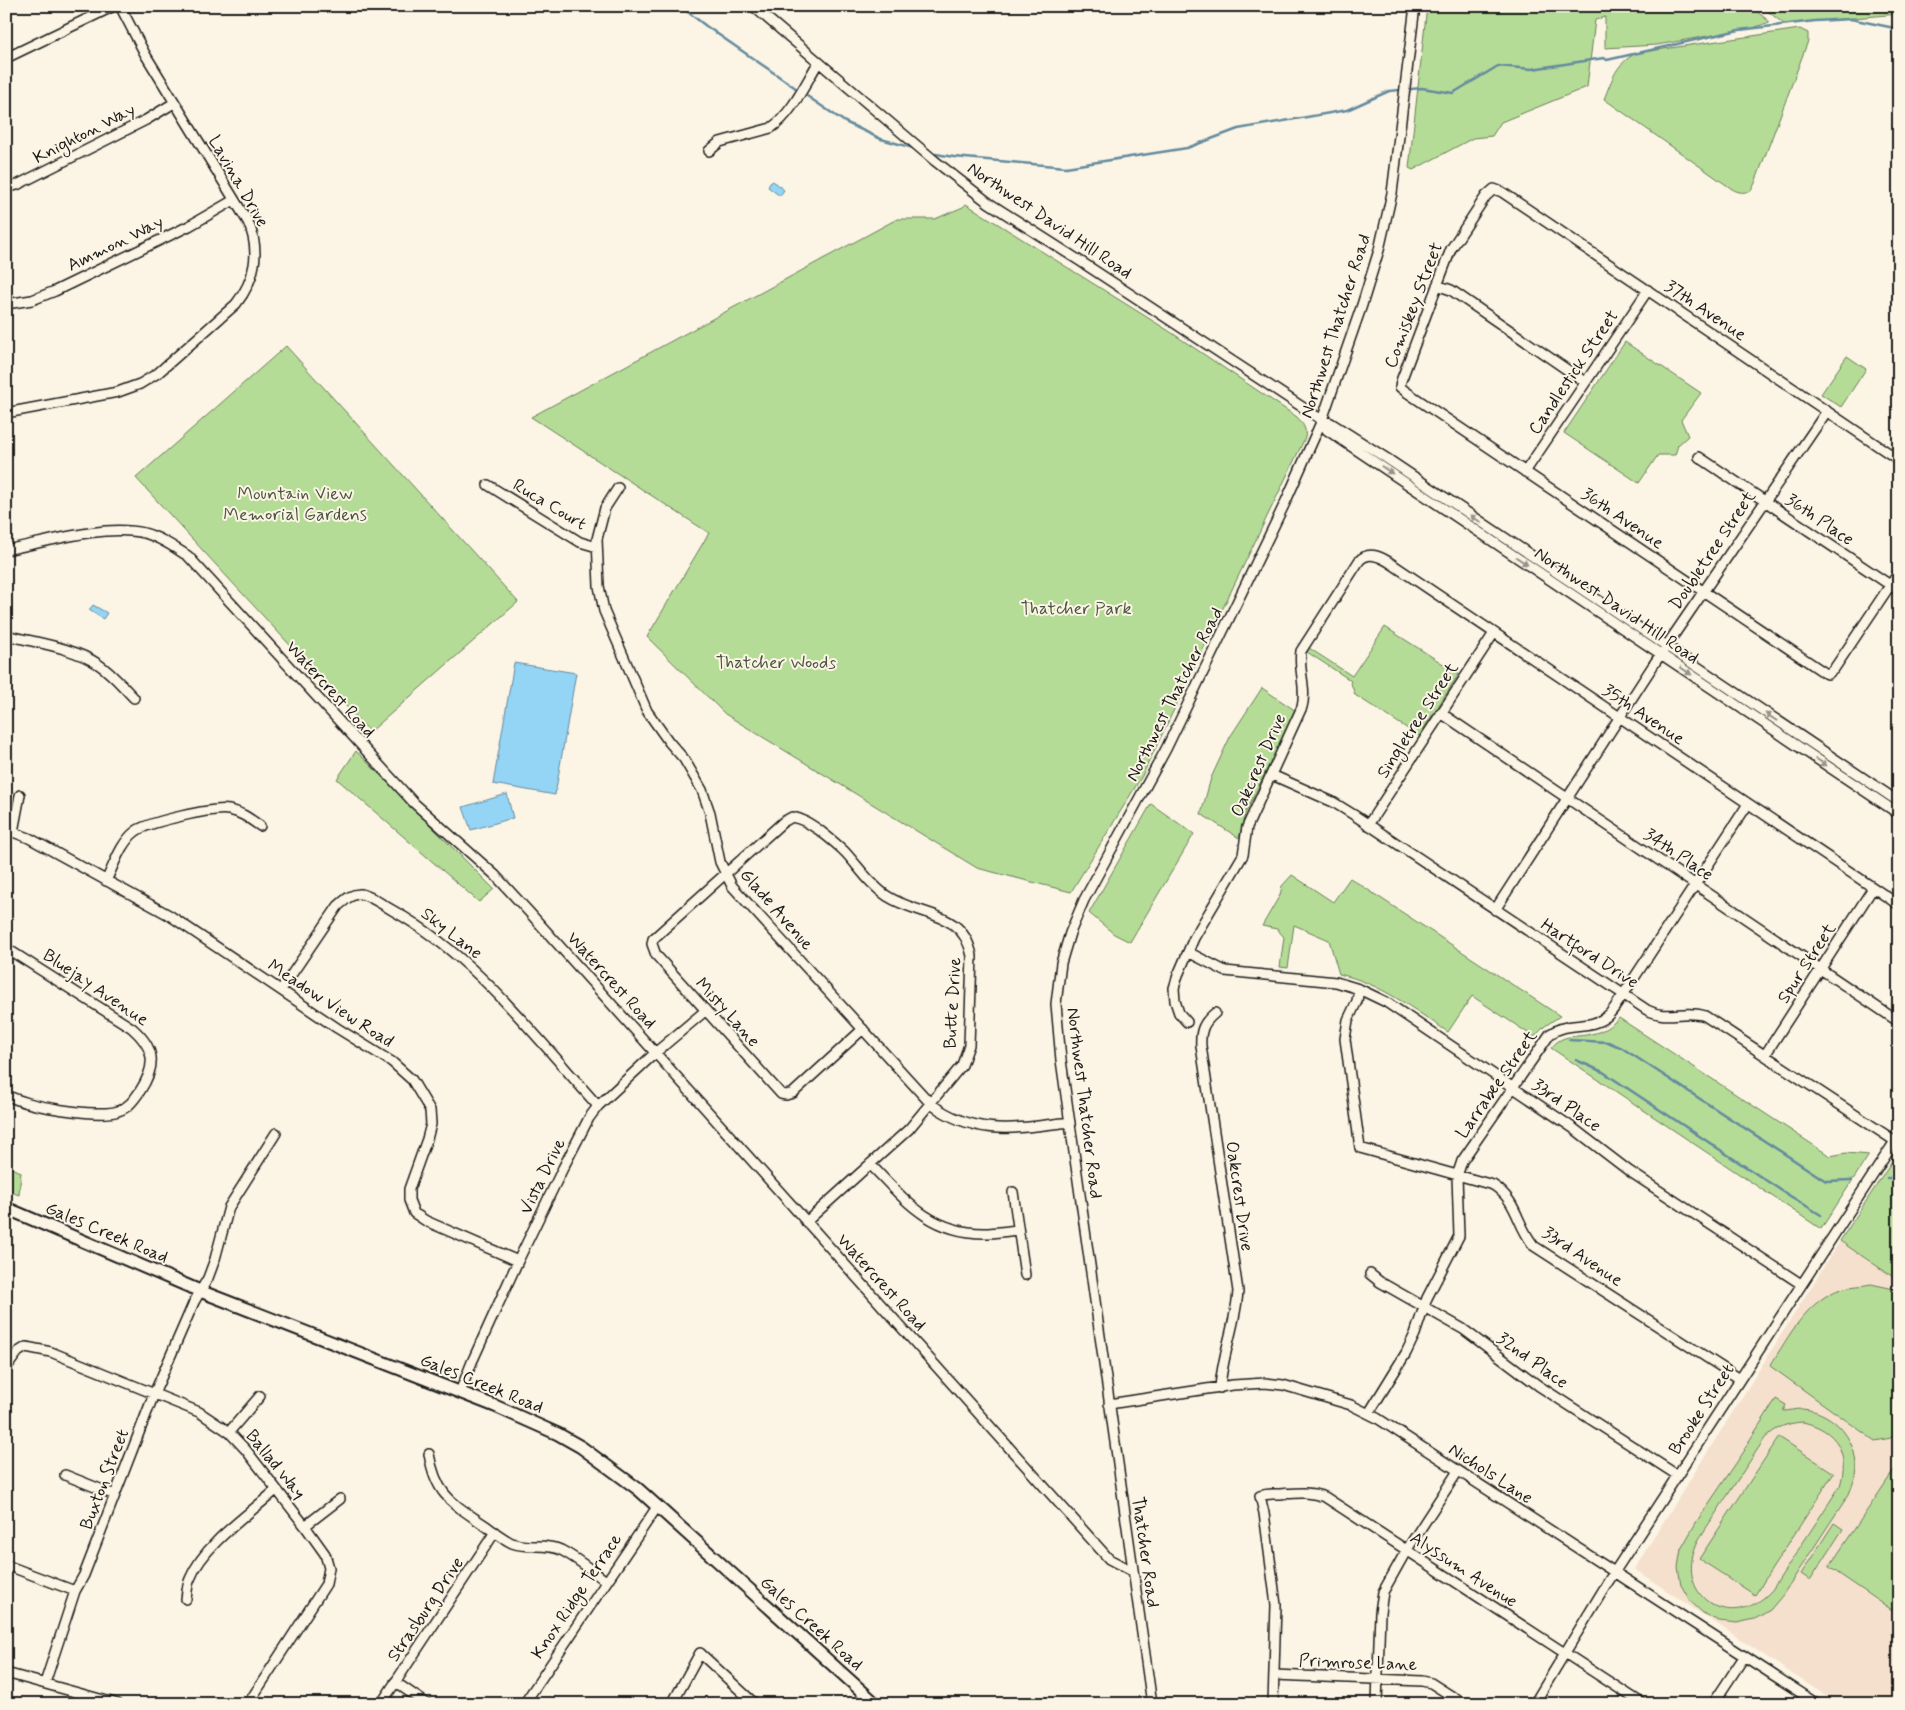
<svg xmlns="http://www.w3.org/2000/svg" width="1905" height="1710" font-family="Mynerve,sans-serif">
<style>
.built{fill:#f5e0ce}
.green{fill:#b5dc97;stroke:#687c5a;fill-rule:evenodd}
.water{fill:#94d4f5;stroke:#648a9e}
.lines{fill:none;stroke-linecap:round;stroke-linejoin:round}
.stream{stroke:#648a9e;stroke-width:2.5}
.minor-casing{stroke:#1c1c1c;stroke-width:12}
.major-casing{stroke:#1c1c1c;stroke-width:15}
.minor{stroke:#fcf5e5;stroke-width:9}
.major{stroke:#fcf5e5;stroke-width:11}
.oneway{fill:#97938b}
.labels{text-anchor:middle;stroke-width:4;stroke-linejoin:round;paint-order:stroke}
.street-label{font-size:18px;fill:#1c1c1c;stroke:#fcf5e5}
.park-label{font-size:18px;fill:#4a5641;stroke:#fcf5e5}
</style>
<rect width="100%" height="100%" fill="#fcf5e5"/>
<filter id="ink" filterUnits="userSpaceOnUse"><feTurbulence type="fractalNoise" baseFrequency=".02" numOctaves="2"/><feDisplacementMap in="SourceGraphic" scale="10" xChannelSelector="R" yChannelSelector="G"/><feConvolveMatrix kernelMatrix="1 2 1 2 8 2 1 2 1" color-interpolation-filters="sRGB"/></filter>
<g filter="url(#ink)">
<path class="built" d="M1840,1241l59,40v423h-58l-29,-17 -178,-118z"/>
<path class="green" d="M1427,6h323l20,16 -17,6 -96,17 -52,3v-31l-10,3 -8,67 -86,35 -9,14 -19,2 -60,32 -4,-2z
M1761,6h138v8l-115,10z
M1800,29l8,4v8l-53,142 -4,8c-8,2 -12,2 -19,-2l-128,-90c9,-21 11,-34 32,-46z
M966,204l203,127 128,86c6,7 10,12 8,21l-163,338 -71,116 -94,-24 -252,-154 -78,-77 62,-104 -178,-116 366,-198h38l28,-12z
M1625,342l76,51 -20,27 7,16 -10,9 -3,10h-17l-19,28 -75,-50z
M286,346l232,256 -148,130 -234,-254z
M1847,356l19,13 -25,38 -20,-13z
M1385,627l74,47 -40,62 -64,-41 -5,-15 -43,-28 2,-4 43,28z
M1262,688l34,23 -51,103 -6,24 -38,-24 10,-36 19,-41z
M356,751l138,138 -15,13 -142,-123z
M1151,804l43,30 -64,108 -16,-8 -25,-21z
M1292,875l41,27 17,-24 210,138 -15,10 -11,11 -62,-41 -24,36c-35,-23 -68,-49 -109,-58l-10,-34 -35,-15 -6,43 -8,-1 4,-30 -7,-8 -15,-3 18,-31 2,-9z
M1619,1018l211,138 16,-3 23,2 -48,74 -270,-181c12,-15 24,-10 40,-14 11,-2 20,-8 28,-16z
M1899,1151v130l-59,-40z
M6,1166l15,6 -2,23 -13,-5z
M1871,1284l28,6v137l-8,11 -16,3 -105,-75c19,-30 37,-67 74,-78 8,-2 18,-2 27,-4z
M1776,1399l10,6 -3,6c6,0 13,-2 19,-2 33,2 59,34 53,67 -1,6 -4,13 -6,18l-67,102 -12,14 -15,9 -18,4 -18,-2 -16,-8 -13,-12 -9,-16 -3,-18 3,-18 16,-28 48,-71 -1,-1zM1803,1422c34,8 47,31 37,64l-68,104c-42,46 -102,4 -73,-51l66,-101c12,-11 22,-15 38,-16z
M1779,1437l55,36 -79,122 -56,-36z
M1899,1463v138l-7,9 -63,-43z
M1834,1523l9,6 -33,51 -9,-6z"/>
<path class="water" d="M773,181l11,9 -4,6 -12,-9 2,-4z
M93,605l14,8 -4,6 -14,-9z
M514,663l62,10 -21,122 -62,-11z
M507,794l6,24 -42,12 -8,-23z"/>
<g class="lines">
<path class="stream" d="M680,6l26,20 94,65
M804,94l41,28 36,17 36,10
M936,154l18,3 112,10 121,-19 51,-19 109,-19 42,-19 33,-3 31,5 45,-27 34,3 72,-11 3,2 132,-30 76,-9 36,-2 48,10
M1569,1040l39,2 14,6 204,133 25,-1
M1576,1060l27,12 179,119 39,24
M1887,1178h4l8,5"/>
<defs>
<path id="minor" d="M753,6l182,155 54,42 91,58 242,159 9,3 55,35 513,344
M6,58l108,-52
M709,151l11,-9 51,-14c21,-14 34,-44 47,-65
M6,188l11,-3 129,-65 28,-17
M1437,285l14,5 134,92
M6,304l26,-4 23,-9 134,-65 45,-26
M6,413l112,-21 22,-8 18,-11 78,-69c19,-24 25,-53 12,-82l-103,-168 -25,-48
M1322,420l5,10 572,384
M1699,457l200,134
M1899,460l-397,-268 -8,-3 -8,7 -35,53 -50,132 -1,6 5,4 420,282 3,1 6,-5 65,-97
M1525,472l123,-182
M488,485l92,57 17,5
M618,488l-13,20 -8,31 2,47 5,25 43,100 22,31 15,17 18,31 8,23 10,49 12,24 199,218c47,34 86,24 139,18
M6,550c41,-8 97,-26 138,-17 16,4 31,15 44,23l226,247 81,72 34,37 580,647 23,12
M6,635c30,8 66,12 92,29 14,9 25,23 36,34
M1441,713l458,309
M1272,775l61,27 21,13 293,195c22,11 36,-1 58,6l190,125
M1368,825l126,-192
M6,832h7l16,6 140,77 168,113 55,34 20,18 18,30 1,14 -4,15 -18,50v11l5,13 12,8 92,40
M13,832l7,-37
M106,881c8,-16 15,-39 30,-50 13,-9 78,-24 93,-21 12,2 21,9 31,16
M1495,910l159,-246 173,-253
M6,948l126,80c23,20 25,37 8,63 -6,9 -12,17 -22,20 -18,7 -97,-5 -112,-17
M1188,952l37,19 111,11 23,7 27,13 187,126 56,43 172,113
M1359,989l-2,12 -9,19 -3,19 15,109 133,37c25,16 23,39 41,61l206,133
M281,990l57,-84c7,-6 14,-13 23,-12 10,2 22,11 31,16 83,46 143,126 206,196
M1215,1013c-12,10 -15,18 -14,33l37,245c-2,33 -16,64 -18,97
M1187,1022l-8,-9 -4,-12 -1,-13 4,-13 16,-37 49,-83 4,-28 55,-120c5,-19 -4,-37 -1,-56l58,-90c9,-10 20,-5 30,1l510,343
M1765,1055l108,-167
M870,1164c34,35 60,69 114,69 11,0 23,-2 34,-3
M1013,1192l12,83
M806,1222l103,-93 53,-64 7,-20 3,-89c-9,-47 -51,-38 -85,-60 -17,-11 -28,-29 -42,-44 -8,-8 -17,-15 -26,-22 -9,-6 -16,-11 -27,-13l-9,5 -130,117 -1,5 4,11 125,139 5,1 7,-2 70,-64
M1370,1274l10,8 83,47 76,57 138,89
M6,1368l12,-16 8,-5 25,5 148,60 30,20 17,18 59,76 20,28 4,14 -3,16 -78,120
M460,1392l12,-30 46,-101 45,-93 26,-50 9,-12 57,-53 50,-42
M1109,1404l124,-19 32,-2 18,2 68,20 26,13 441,286
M1369,1413l37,-60 9,-19 12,-36 32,-62 -2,-60 5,-15 88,-127c18,-13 39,-4 56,-17 7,-5 12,-15 17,-22l125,-191
M229,1432l31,-36
M429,1454c7,41 22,48 54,70 9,6 19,14 29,19 16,6 33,0 49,7 16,8 31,21 45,31
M65,1475l50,20
M305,1526l35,-27
M6,1565l69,26
M186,1599c1,-6 1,-14 4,-20 14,-35 58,-64 86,-89
M6,1673l112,31
M1274,1675l148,6 9,2 33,21
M395,1682l32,22
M45,1683l30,-92 9,-16 70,-181 40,-92 14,-24 7,-19 14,-52 47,-74
M381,1704l114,-172
M524,1704l133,-197
M672,1704l28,-51 55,51
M1152,1704l-91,-644 -5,-56 5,-41 9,-30 14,-33 82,-151 120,-248 36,-81 40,-115 17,-55 13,-57 23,-187
M1273,1704l3,-99 -12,-92 -4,-17c7,-3 12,-2 20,-2 16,-1 29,-3 45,3l318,207
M1377,1704l3,-92 3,-20 23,-41 52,-80
M1534,1704l74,-122 291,-447
M1713,1704l31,-47"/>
<path id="major" d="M6,1208l194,83 295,115 63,28 23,13 57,42 238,215"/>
</defs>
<use href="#minor" class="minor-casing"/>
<use href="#major" class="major-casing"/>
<use href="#minor" class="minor"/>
<use href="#major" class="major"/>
</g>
<defs><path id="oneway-solid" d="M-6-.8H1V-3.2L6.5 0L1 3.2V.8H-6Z" transform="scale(1.25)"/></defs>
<g class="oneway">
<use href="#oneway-solid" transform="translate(1387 470) rotate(34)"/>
<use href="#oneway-solid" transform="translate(1476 519) rotate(-146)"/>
<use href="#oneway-solid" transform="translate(1522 561) rotate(34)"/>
<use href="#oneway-solid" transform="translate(1686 671) rotate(34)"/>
<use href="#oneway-solid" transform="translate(1771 717) rotate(-146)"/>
<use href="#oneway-solid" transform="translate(1821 762) rotate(34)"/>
</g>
</g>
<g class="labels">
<g class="street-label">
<text transform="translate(84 133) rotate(-27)" y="6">Knighton Way</text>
<text transform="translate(239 181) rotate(60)" y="6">Lavina Drive</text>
<text transform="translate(1050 220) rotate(34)" y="6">Northwest David Hill Road</text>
<text transform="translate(115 243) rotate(-26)" y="6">Ammon Way</text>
<text transform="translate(1413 305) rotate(-69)" y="6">Comiskey Street</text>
<text transform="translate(1706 310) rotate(34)" y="6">37th Avenue</text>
<text transform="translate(1335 326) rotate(-72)" y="6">Northwest Thatcher Road</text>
<text transform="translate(1573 372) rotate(-56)" y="6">Candlestick Street</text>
<text transform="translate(550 504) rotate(31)" y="6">Ruca Court</text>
<text transform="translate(1623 518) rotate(34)" y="6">36th Avenue</text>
<text transform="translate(1820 519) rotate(34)" y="6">36th Place</text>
<text transform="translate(1712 550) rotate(-56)" y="6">Doubletree Street</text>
<text transform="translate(1617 605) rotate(34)" y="6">Northwest David Hill Road</text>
<text transform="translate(331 689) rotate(48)" y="6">Watercrest Road</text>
<text transform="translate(1174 694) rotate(-63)" y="6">Northwest Thatcher Road</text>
<text transform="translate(1644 714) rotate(34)" y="6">35th Avenue</text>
<text transform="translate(1417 720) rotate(-57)" y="6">Singletree Street</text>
<text transform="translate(1258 765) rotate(-66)" y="6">Oakcrest Drive</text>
<text transform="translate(1679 854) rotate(34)" y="6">34th Place</text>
<text transform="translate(777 909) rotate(49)" y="6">Glade Avenue</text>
<text transform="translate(452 933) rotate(38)" y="6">Sky Lane</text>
<text transform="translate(1590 953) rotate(33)" y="6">Hartford Drive</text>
<text transform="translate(1806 963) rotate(-57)" y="6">Spur Street</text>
<text transform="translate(612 980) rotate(48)" y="6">Watercrest Road</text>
<text transform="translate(96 987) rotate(34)" y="6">Bluejay Avenue</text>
<text transform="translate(331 1003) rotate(33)" y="6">Meadow View Road</text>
<text transform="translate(952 1003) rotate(-87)" y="6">Butte Drive</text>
<text transform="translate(728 1012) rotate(48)" y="6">Misty Lane</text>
<text transform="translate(1496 1084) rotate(-55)" y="6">Larrabee Street</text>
<text transform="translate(1085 1103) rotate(83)" y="6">Northwest Thatcher Road</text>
<text transform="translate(1567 1105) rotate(35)" y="6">33rd Place</text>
<text transform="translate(542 1176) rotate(-64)" y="6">Vista Drive</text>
<text transform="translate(1240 1196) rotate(82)" y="6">Oakcrest Drive</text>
<text transform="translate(107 1232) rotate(23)" y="6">Gales Creek Road</text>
<text transform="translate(1583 1256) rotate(34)" y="6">33rd Avenue</text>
<text transform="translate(882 1282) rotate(48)" y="6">Watercrest Road</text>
<text transform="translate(1533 1360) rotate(36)" y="6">32nd Place</text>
<text transform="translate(482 1383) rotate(22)" y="6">Gales Creek Road</text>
<text transform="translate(1701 1409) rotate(-57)" y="6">Brooke Street</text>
<text transform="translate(276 1464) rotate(51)" y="6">Ballad Way</text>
<text transform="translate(1491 1473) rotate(33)" y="6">Nichols Lane</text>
<text transform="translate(104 1479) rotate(-69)" y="6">Buxton Street</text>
<text transform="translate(1146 1552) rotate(82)" y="6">Thatcher Road</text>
<text transform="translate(1464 1569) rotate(33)" y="6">Alyssum Avenue</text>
<text transform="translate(576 1596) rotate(-56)" y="6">Knox Ridge Terrace</text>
<text transform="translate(425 1609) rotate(-56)" y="6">Strasburg Drive</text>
<text transform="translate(812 1623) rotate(42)" y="6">Gales Creek Road</text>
<text transform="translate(1358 1662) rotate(2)" y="6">Primrose Lane</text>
</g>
<g class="park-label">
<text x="295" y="499">Mountain View<tspan x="295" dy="21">Memorial Gardens</tspan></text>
<text x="1076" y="614">Thatcher Park</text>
<text x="776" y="668">Thatcher Woods</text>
</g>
</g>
<rect width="1905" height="1710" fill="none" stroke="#fcf5e5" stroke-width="25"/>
<rect x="12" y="12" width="1880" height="1685" fill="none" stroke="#1c1c1c" stroke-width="2" filter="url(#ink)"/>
</svg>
